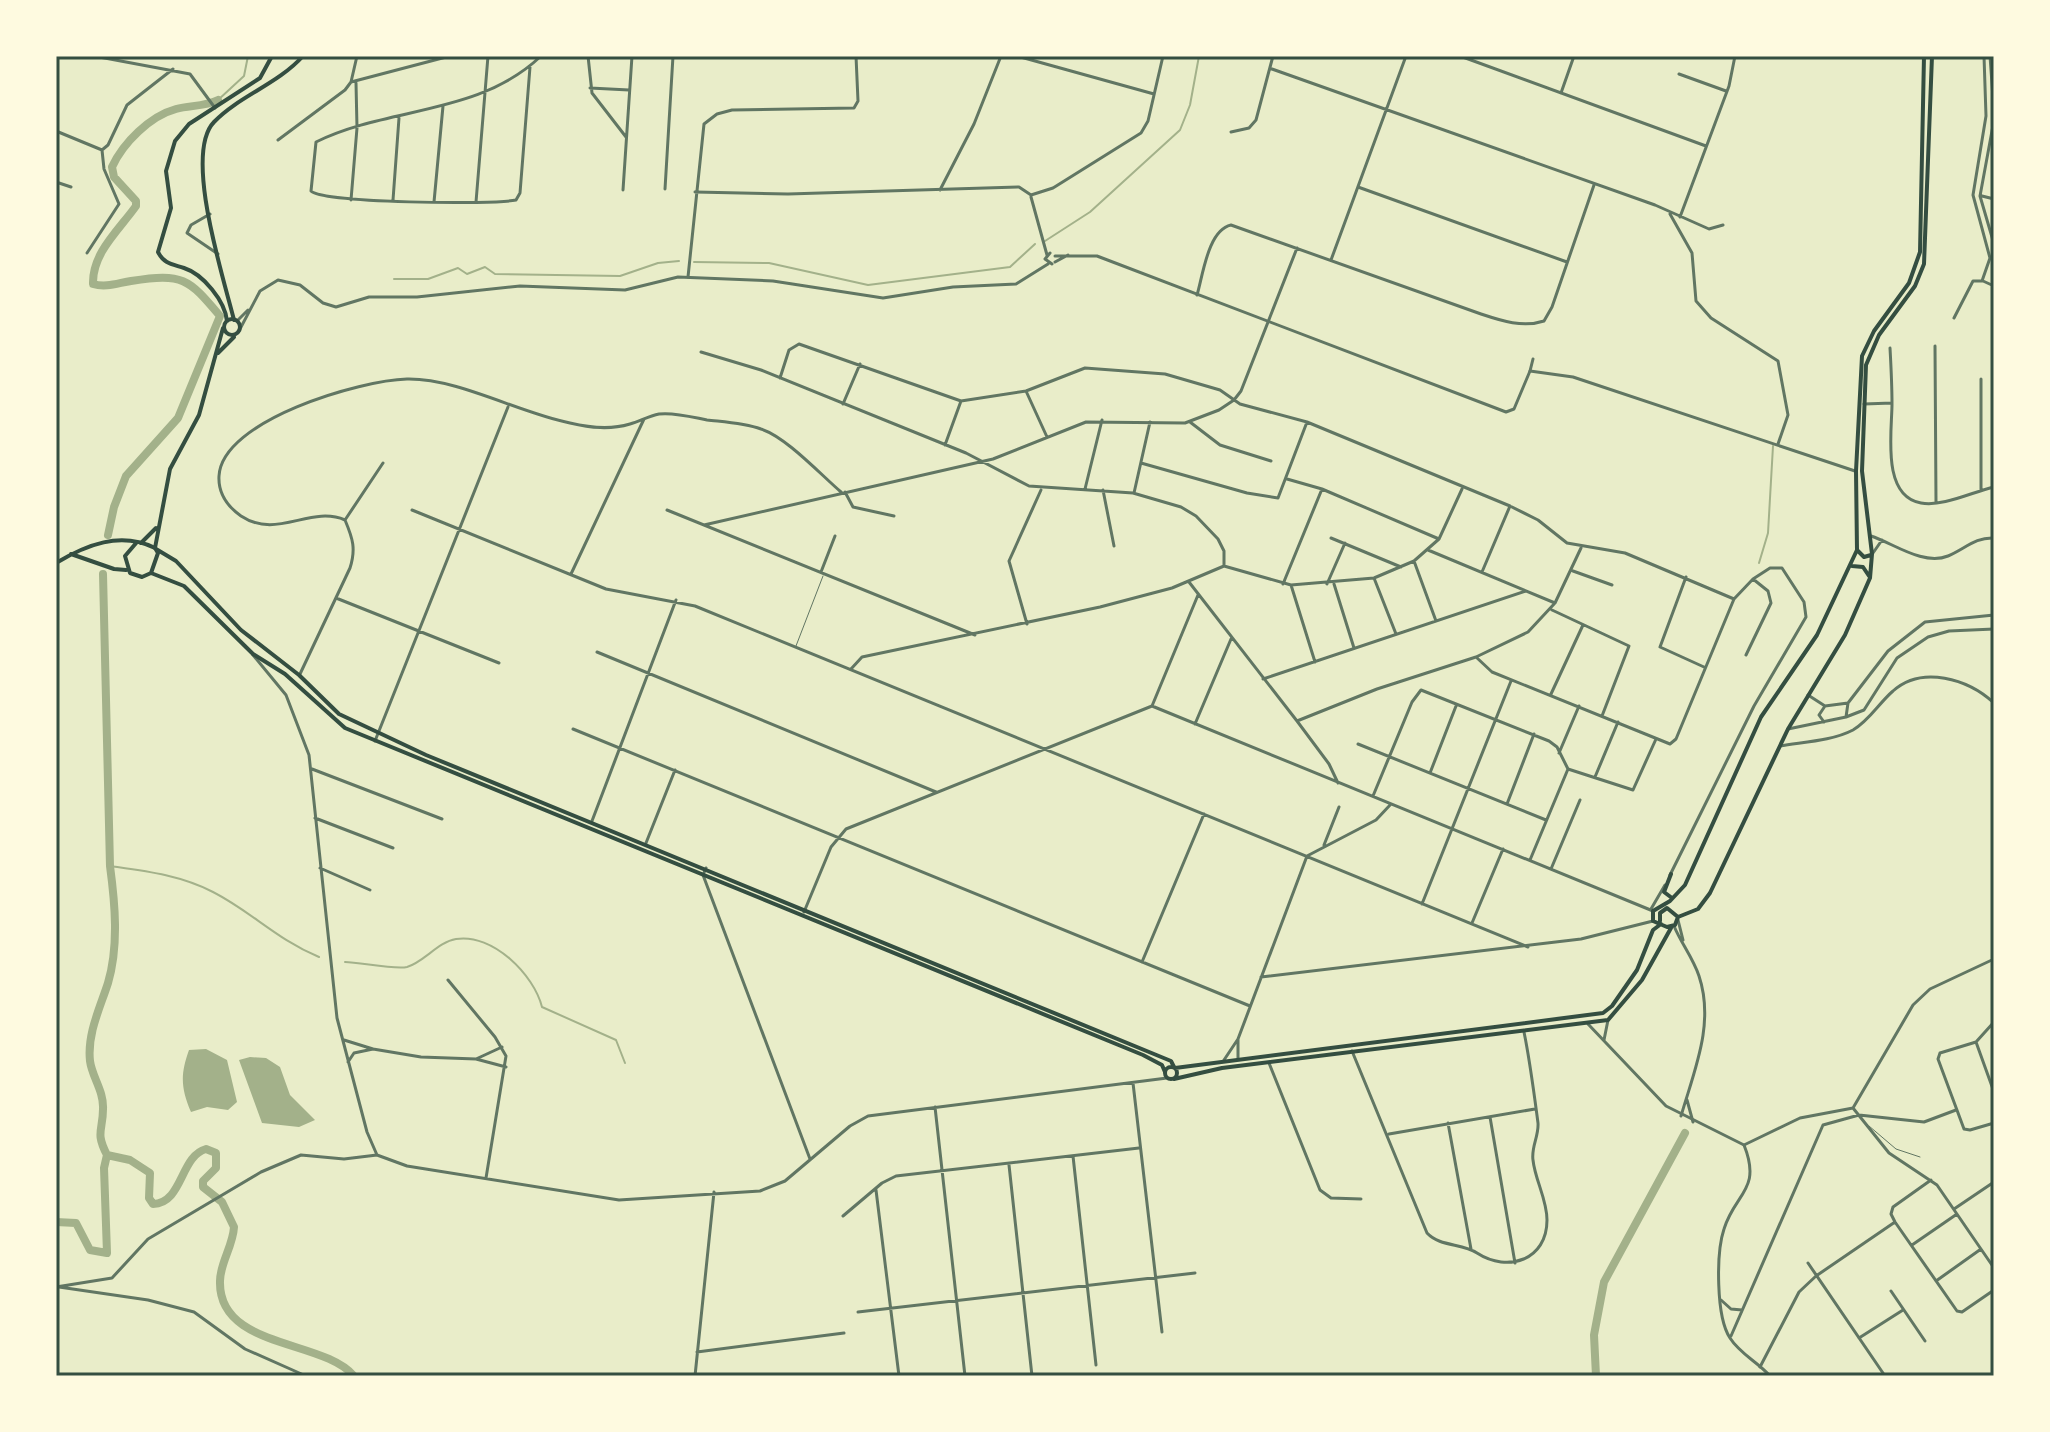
<svg xmlns="http://www.w3.org/2000/svg" width="2050" height="1432" font-family="'Libre Baskerville',serif">
<style>
.water{fill:#a3b18a}
.lines{fill:none;stroke-linecap:round;stroke-linejoin:round}
.stream{stroke:#a3b18a;stroke-width:2}
.river{stroke:#a3b18a;stroke-width:8}
.service{stroke:#617663;stroke-width:1}
.minor{stroke:#617663;stroke-width:3}
.tertiary{stroke:#617663;stroke-width:3}
.secondary{stroke:#344e41;stroke-width:4}
.primary{stroke:#344e41;stroke-width:4}
.neatline{fill:none;stroke:#344e41;stroke-width:3}
</style>
<rect width="100%" height="100%" fill="#e9edc9"/>
<path class="water" d="M206,1049l21,11 10,42 -9,8 -21,-3 -16,5c-10,-24 -11,-37 -2,-62z
M250,1057l16,1 14,9 10,28 25,25 -16,7 -37,-4 -23,-63z"/>
<g class="lines">
<path class="stream" d="M218,100l26,-24 4,-20
M1045,241l45,-29 90,-82 10,-25 9,-49
M694,262l75,1 99,22 142,-18 25,-23
M394,279h34l30,-11 9,6 18,-7 10,7 125,2 38,-13 21,-2
M1759,563l9,-30 5,-87
M110,866c35,5 70,9 103,26 39,20 63,47 106,65
M345,962c14,0 50,8 62,5 17,-5 31,-25 49,-28 37,-6 78,36 86,68l74,33 9,23"/>
<path class="river" d="M108,535l6,-28 12,-31 52,-58 42,-102c-32,-38 -37,-43 -89,-35 -13,2 -25,7 -38,3 -1,-31 26,-54 43,-78v-5l-22,-24 -2,-10c11,-24 38,-51 64,-58 14,-4 28,-2 42,-9
M103,574l7,292c5,37 9,80 -2,117 -8,25 -21,51 -18,78 2,16 14,30 13,48 0,22 -8,23 4,46
M107,1155l23,5 20,13 -1,25 4,6c30,-1 27,-48 53,-55l10,4v15l-13,13v6l19,15 12,25c-1,19 -14,36 -14,54 -2,68 103,58 134,95
M56,1222l20,1 14,27 17,3 -3,-85 3,-13
M1596,1376l-2,-41 10,-53 81,-149"/>
<path class="service" d="M796,646l27,-70
M1869,1126l27,23 24,8"/>
<path class="minor" d="M94,56l96,18 25,34
M588,56l4,37 34,44
M1017,56l137,38
M1460,56l246,90
M1990,56l4,56
M530,67l-10,126 -4,7c-22,5 -194,3 -205,-9l5,-49c73,-36 162,-26 225,-86
M1272,69l383,136 54,24 14,-4
M1679,74l47,17
M351,82l99,-26
M590,88l39,2
M1561,93l13,-37
M1994,120l-14,76 14,48
M56,131l46,19 2,19 15,35 -32,49
M1231,132l18,-4 7,-8 17,-64
M278,140l67,-50 6,-8 6,-26
M102,150l6,-5 19,-40 46,-36
M56,182l15,5
M1358,187l209,75
M665,189l8,-133
M623,190l9,-134
M940,190l34,-66 27,-68
M695,192l93,2 231,-7 12,8 22,-7 88,-55 7,-12 15,-65
M1982,196l12,3
M1031,197l16,58
M351,200l6,-72 -1,-45
M393,200l6,-82
M434,202l9,-96
M476,202l12,-146
M210,214l-19,11 -4,8 31,21
M1670,214l22,39 4,48 15,17 67,43 10,54 -10,29
M1680,217l49,-131 6,-30
M1331,260l75,-204
M688,277l16,-153 13,-10 15,-4 122,-2 4,-7 -2,-45
M1982,281l8,-23 -17,-63 13,-79 -2,-60
M1983,281l11,5
M1197,295c6,-20 11,-65 34,-70l250,89c21,7 42,14 63,7l8,-14 42,-122
M1954,318l19,-37h9
M1935,346l1,157
M1890,348c1,18 2,37 2,56 0,27 -11,92 29,99 22,4 51,-11 73,-16
M701,352l60,18 205,83 63,33 104,7 48,14 15,9 22,23 6,12v15
M1530,371l3,-12
M780,378l9,-28 10,-6 162,57 65,-10 59,-23 80,6 55,16 20,14 67,18 203,84 28,14 29,23 58,10 109,46
M1026,391l21,46
M843,404l17,-40
M1864,404l28,-1
M1190,422l30,23 51,16
M945,445l16,-44
M1141,463l106,30 31,5 29,-76
M1287,479l35,10 117,50
M1085,489l17,-69
M1103,490l11,56
M1981,490v-111
M845,492l8,15 41,9
M1134,493l16,-71
M412,510l194,79 89,17 833,341
M667,510l308,125
M345,520l38,-57
M704,525l289,-66 93,-37 99,1 34,-13 15,-10 7,-9 56,-143
M1871,536c22,7 52,30 77,20 17,-7 27,-19 46,-18
M1331,538l70,29
M1428,550l127,53
M1873,553l9,-13
M1414,561l22,60
M1573,571l39,14
M821,572l14,-36
M1482,572l28,-66
M571,574l73,-155
M1686,577l-26,70 44,20
M1374,578l22,56
M1189,582l108,139 32,43 9,19
M1283,584l39,-95
M1327,584l18,-41
M1334,584l20,64
M1291,585l24,77
M336,598l163,65
M1552,610l77,36 -27,70
M1027,624l-18,-63 32,-71
M597,652l339,140
M253,655l33,40 23,60 28,263 30,114 10,23
M1476,657l16,15 178,72 6,-5 58,-140 19,-20 15,12 3,12 -25,52
M851,669l11,-12 238,-50 72,-19 52,-22 67,19 83,-7 40,-17 25,-22 23,-50
M300,674l50,-106c6,-19 3,-29 -5,-48 -35,-15 -68,20 -104,-4 -14,-10 -23,-22 -22,-40 3,-56 142,-96 188,-97 51,-1 112,34 163,44 21,5 40,7 60,1 10,-3 19,-8 29,-10 15,-2 33,3 48,6 17,2 37,3 54,9 25,8 59,45 80,63
M1263,679l263,-88
M1551,694l32,-69
M1808,695l17,11 23,-3 40,-52 37,-29 69,-7
M1152,706l46,-111
M1846,717l2,-14
M1297,721l80,-32 99,-32 52,-25 27,-29 26,-55
M1824,722l-5,-7 6,-9
M1195,724l36,-85
M573,729l677,277
M1788,729l58,-12 18,-7 33,-52 31,-21 21,-6 45,-2
M375,741l133,-334
M1358,744l188,76
M1780,746c23,-4 52,-5 73,-16 16,-9 26,-27 40,-39 29,-26 75,-12 101,12
M1559,753l20,-47
M312,769l130,50
M1430,773l26,-67
M1595,777l23,-55
M1373,796l39,-94 9,-12 128,51 8,6 11,22
M1507,804l27,-70
M315,818l78,30
M592,821l84,-221
M646,843l29,-73
M1324,845l15,-38
M1307,856l69,-36 15,-16
M1530,860l38,-91 65,21 23,-51
M320,868l50,22
M706,868l-3,7 107,284
M1551,869l29,-69
M1670,875l84,-169 52,-89 -2,-15 -22,-34h-12l-17,11
M1422,904l89,-223
M1651,909l14,-24
M804,912l27,-65 15,-18 306,-123 501,205
M1678,920l5,20
M1472,923l31,-74
M1674,926c7,17 19,32 25,50 16,48 -5,95 -18,140
M1142,962l62,-148
M1261,977l320,-38 72,-18
M448,980l47,57 11,19 -20,122
M1994,1022l-18,20 18,50
M1238,1039v19
M344,1040l29,9 -19,4 -6,9
M1976,1042l-36,11 -2,6 26,70 6,1 24,-7
M502,1047l-26,12 30,8
M373,1049l48,8 55,2
M1352,1051l75,182c13,14 35,10 50,20 31,20 70,7 70,-33 0,-21 -12,-40 -14,-60 -2,-13 6,-24 5,-37 -4,-30 -8,-62 -14,-91
M1224,1060l14,-21 69,-183
M1269,1063l51,127 11,8 30,1
M1133,1083l29,249
M1687,1100l6,22
M935,1107l30,269
M1853,1108l60,-103 17,-16 64,-30
M1490,1117l25,146
M1448,1123l23,126
M1389,1134l146,-25
M1744,1145l56,-27 53,-10 36,45 48,32 57,83
M1073,1156l23,209
M1009,1165l23,211
M1931,1180l-38,27 -2,7 4,8 62,89 5,1 32,-22
M876,1190l23,186
M1954,1209l40,-27
M843,1216l39,-33 14,-7 243,-28
M1912,1245l45,-31
M1808,1263l77,113
M1936,1281l45,-32
M56,1287l56,-9 36,-39 113,-67 40,-17 43,4 33,-4 30,11 212,34 141,-9 25,-10 65,-55 18,-10 299,-38
M59,1287l89,13 46,12 51,37 61,27
M1891,1291l34,50
M1721,1300l10,9 11,1
M858,1312l337,-39
M1731,1336l92,-211 36,-10 65,7 32,-12
M1859,1338l44,-28
M697,1352l147,-19
M1760,1367l39,-75 17,-16 79,-54
M695,1376l19,-184"/>
<path class="tertiary" d="M1050,253l-5,6 7,5
M1055,256h42l409,156 8,-3 16,-38 43,6 282,94
M1055,262l13,-7
M237,321l11,-11
M240,329l20,-38 18,-11 22,5 23,18 13,4 33,-10h48l103,-11 105,4 53,-13 95,4 110,17 70,-11 63,-3 32,-20
M1588,1024l78,82 78,39c18,45 -9,48 -20,84 -8,24 -8,88 6,109 10,16 28,24 40,38
M1604,1040l4,-20"/>
<path class="secondary" d="M224 327a8 8 0 1 1 16 0a8 8 0 1 1-16 0Z
M234,320c-10,-41 -51,-166 -20,-198 25,-26 64,-38 89,-66
M227,321c-2,-20 -24,-47 -43,-53 -12,-4 -20,-4 -26,-16l13,-44 -5,-37 9,-30 14,-17 71,-46 12,-22
M218,353l16,-16
M141,543l15,-15
M155,548l15,-79 29,-54 24,-87"/>
<path class="primary" d="M1924,56l-4,196 -11,31 -35,48 -12,25 -6,115 1,79 -40,85 -56,82 -76,168 -15,16 -17,10v10l14,6 8,-2 3,-8 20,-8 12,-16 78,-164 57,-94 25,-57 2,-24 -10,-83 4,-106 13,-30 36,-49 9,-22 8,-208
M137,542l-12,14 5,17 12,4 9,-4 33,13 69,68 32,20 60,54 798,327 19,10 3,7
M156,549l20,12 65,69 58,45 40,39 87,41 745,306 3,6
M1857,550l7,7 7,-2
M71,554l43,15 12,1
M56,563c30,-18 64,-32 99,-15l3,5 -7,20
M1852,566l11,1 6,9
M1671,874l-7,18 8,6
M1660,921v-8l7,-5 11,9
M1165 1073a6 6 0 1 1 12 0a6 6 0 1 1-12 0Z
M1175,1068l428,-55 9,-7 25,-36 16,-40 8,-6
M1174,1079l48,-11 386,-48 34,-40 29,-52"/>
</g>
<rect width="2050" height="1432" fill="none" stroke="#fefae0" stroke-width="116"/>
<rect x="58" y="58" width="1934" height="1316" class="neatline"/>
</svg>
